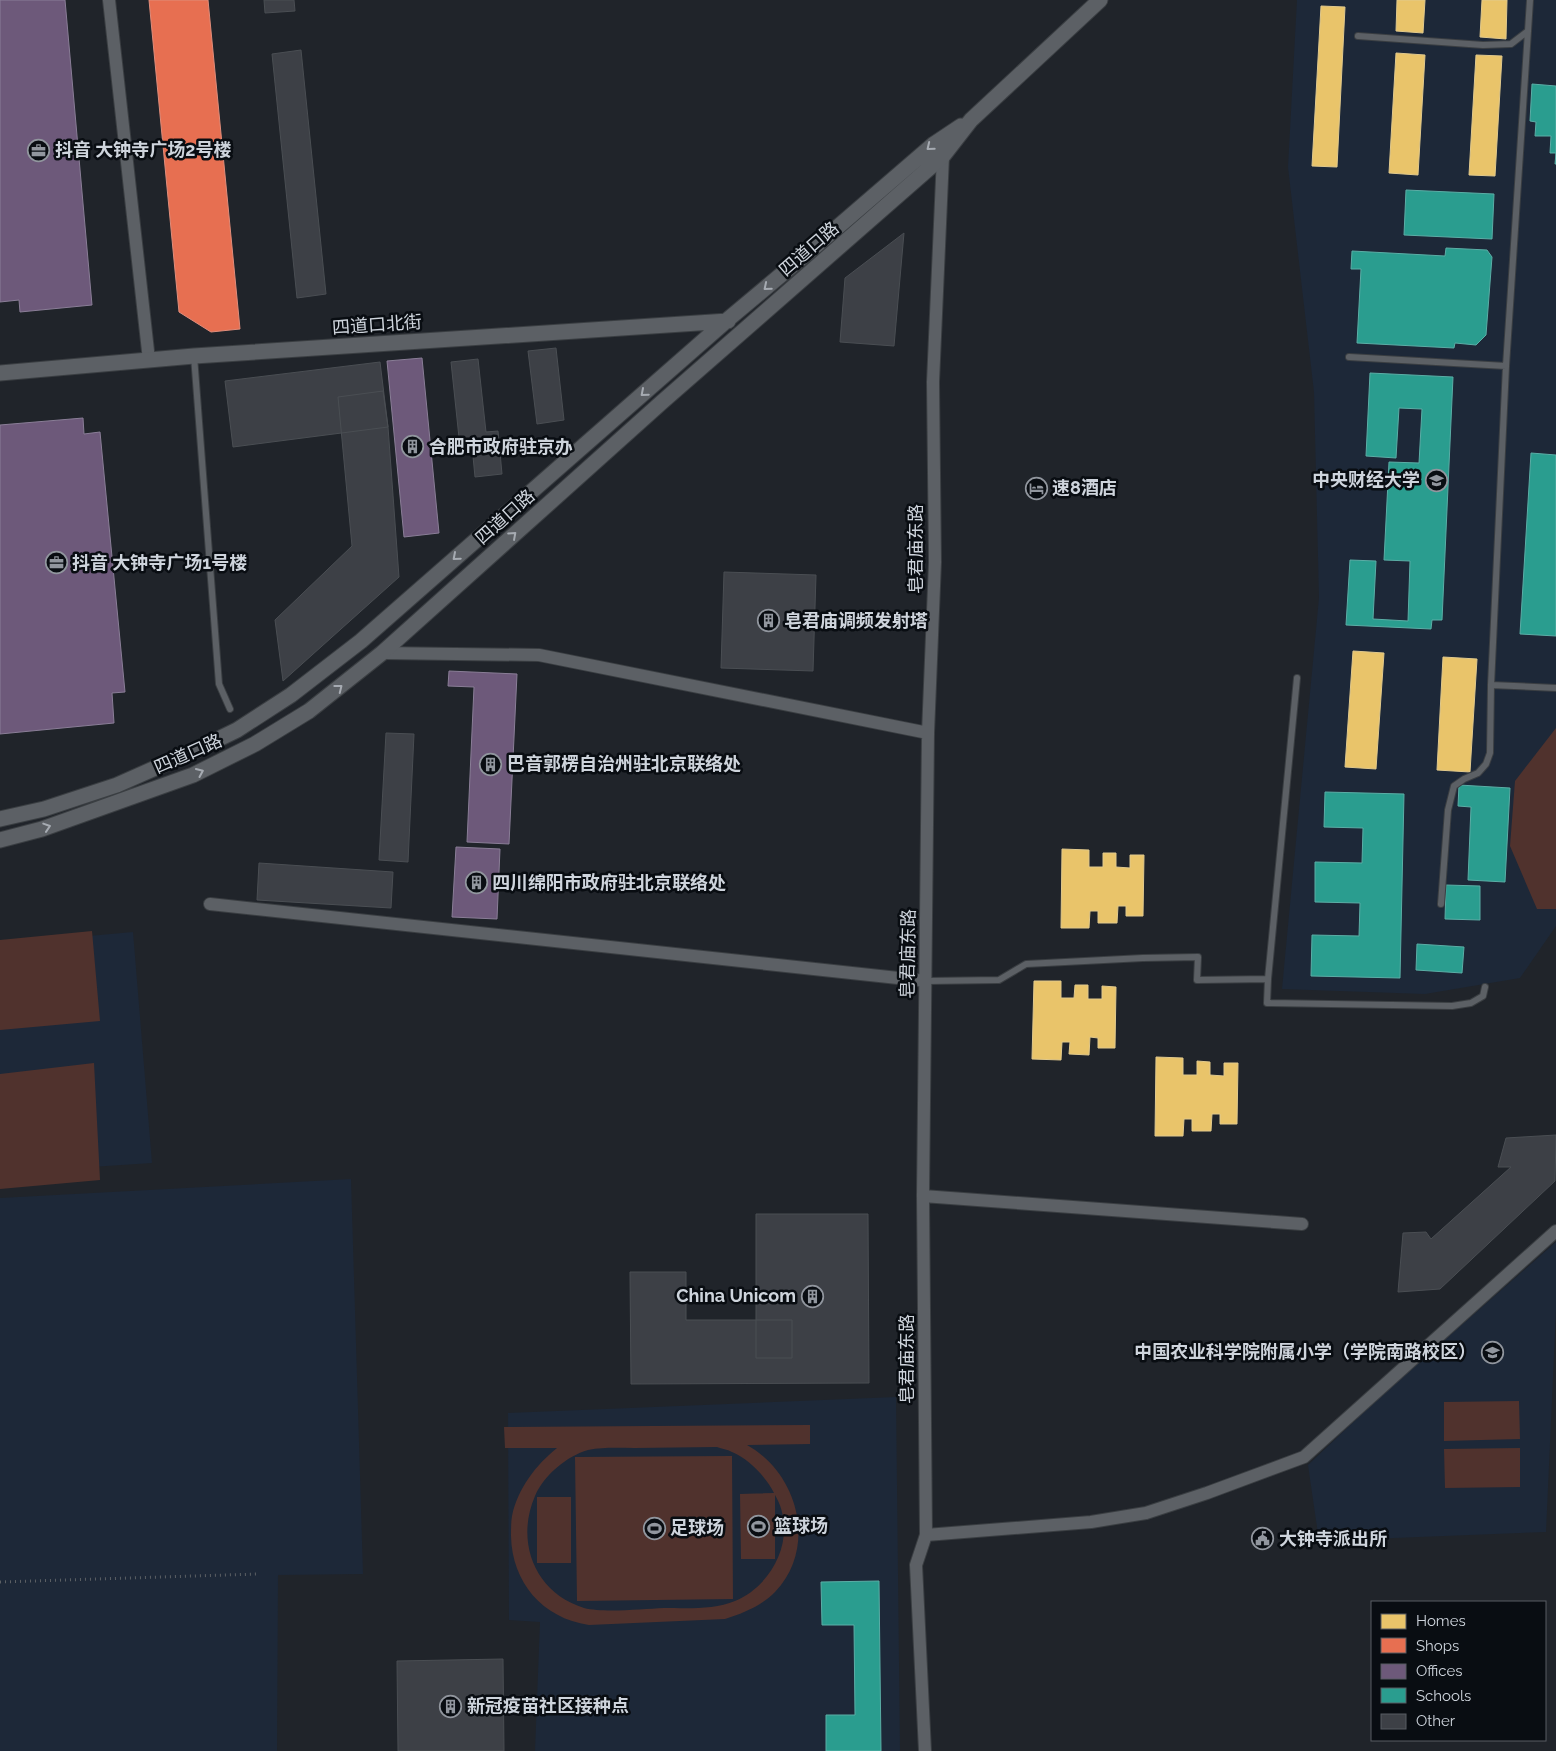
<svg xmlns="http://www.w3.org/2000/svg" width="1556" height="1751" font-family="Raleway,'Noto Sans SC',sans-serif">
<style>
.built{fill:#1d2838}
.green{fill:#50322d;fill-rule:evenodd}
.homes{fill:#e9c46a;stroke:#e1c98c}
.shops{fill:#e76f51;stroke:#e08d7b}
.offices{fill:#6d597a;stroke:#8a7e97}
.schools{fill:#2a9d8f;stroke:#5baea6}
.building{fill:#3d4046;stroke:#4a4e53}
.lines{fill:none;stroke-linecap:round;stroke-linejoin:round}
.service-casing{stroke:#3a3e42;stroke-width:8}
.minor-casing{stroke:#3a3e42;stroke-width:14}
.tertiary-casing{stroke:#3a3e42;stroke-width:17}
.path{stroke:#5c6064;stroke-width:3;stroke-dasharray:1 4;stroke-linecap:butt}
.service{stroke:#5c6065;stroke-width:6}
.minor{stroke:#5c6065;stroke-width:12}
.tertiary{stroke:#5c6065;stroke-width:15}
.oneway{stroke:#a6abb2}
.labels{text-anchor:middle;stroke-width:5;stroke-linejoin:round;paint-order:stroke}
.poi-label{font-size:18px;font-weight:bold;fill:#ced4dc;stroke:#090d12;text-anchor:start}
.street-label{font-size:18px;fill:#ced4dc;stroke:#090d12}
</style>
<rect width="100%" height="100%" fill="#20242a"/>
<path class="built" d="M1297,0h259v926l-36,52 -95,16 -143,-5 37,-391 -5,-206 -26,-225z
M133,932l19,231 -152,10v-229z
M351,1179l12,395 -85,1 -1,176h-277v-553z
M1556,1242v68l-10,222 -227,9 -11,-76 74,-70z
M896,1397l4,354h-365l5,-129 -31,-2 -1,-207z"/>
<path class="green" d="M1556,728v181h-19l-27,-63 5,-65z
M92,931l8,90 -100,9v-90z
M94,1063l6,117 -100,9v-115z
M1519,1401l1,38 -76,2v-39z
M810,1425v19l-63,1c51,28 71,102 28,147 -14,14 -32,21 -50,27l-136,6c-47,-7 -77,-43 -78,-89 0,-7 0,-14 1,-20 6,-28 24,-51 45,-68h-52l-1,-21zM717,1447c5,2 10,2 15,5 17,7 34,25 42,41l-34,1 1,65h34v-64c23,39 0,89 -40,106 -21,9 -49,7 -71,7 -22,1 -60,5 -80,0 -49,-15 -69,-66 -49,-112 9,-21 32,-40 53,-46 15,-3 31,-2 46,-2 27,0 55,-1 83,-1z
M1520,1448v39l-75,1 -1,-39z
M732,1456l1,143 -156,2 -2,-144z
M537,1497h34v66h-34z"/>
<path class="homes" d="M1397,0h28l-2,33 -27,-2z
M1482,0h25l-1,39 -26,-2z
M1321,6l24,1 -8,160 -25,-1z
M1396,53l29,2 -7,120 -29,-2z
M1476,55l26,1 -7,120 -26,-1z
M1353,651l31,2 -8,116 -31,-2z
M1443,657l34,2 -7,113 -33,-2z
M1062,849l27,1v17h14v-14h13v14l14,1v-13h14l-1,61h-17v-10h-8l-1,17h-19v-12h-8l-1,17h-28z
M1034,981h27v17h13l1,-13h13v14h14v-13l14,1 -1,61h-17v-10l-8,-1 -1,18 -20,-1 1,-12h-8l-1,18 -29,-1z
M1156,1057l27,1v17h14v-14l13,1v13l14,1v-13h14l-1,61h-17v-10h-8l-1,17h-19v-12h-8l-1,17h-28z"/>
<path class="shops" d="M149,0h59l32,329 -29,3 -32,-20z"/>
<path class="offices" d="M0,0h65l27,305 -72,7 -1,-12 -19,2z
M422,358l17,175 -35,4 -17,-176z
M83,418l1,16 16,-2 25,260 -13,1 2,30 -114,11v-309z
M449,671l68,3 -8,170 -42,-2 7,-155 -26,-1z
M456,847l44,2 -3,70 -45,-2z"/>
<path class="schools" d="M1532,84l24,2v78h-1l1,-11h-6l1,-17h-16l1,-14 -6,-1z
M1406,190l88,4 -2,45 -88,-4z
M1446,248l41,2 5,7 -6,78 -10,10 -21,-2 -1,5 -97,-5 4,-74h-10l1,-18 93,5z
M1370,373l83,4 -11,243h-10l-1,9 -85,-4 4,-65 26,1 -3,58 35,2 2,-60 -26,-1 5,-98 30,1 3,-54 -23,-1 -3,50 -30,-2z
M1531,453l25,2v181l-36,-2z
M1459,785l51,3 -5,94 -37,-2 3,-73 -13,-1z
M1325,792l79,2 -4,184 -89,-2 1,-41 47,1 1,-33 -45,-1v-40l47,1 1,-35 -39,-1z
M1446,885l34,1v34l-35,-1z
M1417,944l47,3 -2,26 -46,-3z
M879,1581l2,170h-55v-36h29l-1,-90h-32l-1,-43z"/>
<path class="building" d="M264,0h30l1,11 -30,2z
M301,50l25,244 -29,4 -25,-244z
M904,233l-10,113 -54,-4 5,-64z
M556,348l8,72 -27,4 -9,-73z
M478,359l8,73 12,-1 4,43 -27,3 -3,-31 -12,1 -9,-85z
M380,362l8,65 -155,20 -8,-66z
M383,391l5,36 11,150 -116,104 -8,-61 77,-74 -14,-149z
M724,572l92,3 -3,96 -92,-3z
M386,733l28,1 -6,128 -29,-2z
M259,863l134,9 -2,36 -134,-8z
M1556,1135l-1,46 -115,108 -42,3 5,-59 23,-1 5,7 80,-72h-13l8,-29z
M756,1214h112l1,169 -238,1 -1,-112h56v48h70z
M756,1320h36v38h-36z
M503,1659l1,92h-106l-1,-90z"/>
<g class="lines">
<defs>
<path id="service" d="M1358,36l125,9 28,-1 17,-13 2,-31
M194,356l25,328 11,25
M1349,357l157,9
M1491,685l65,3
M1441,904l7,-94 6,-24 10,-7 14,-6 8,-9 4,-11 1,-68 15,-319 22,-335
M1268,979l-1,24 185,3 19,-3 12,-7 2,-9
M926,981l73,-1 27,-16 117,-6 55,-1 -1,23 71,-1 29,-301"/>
<path id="minor" d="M109,0l40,360
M382,653l157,2 389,78
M210,904l716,77
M923,1196l379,28
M926,1535l165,-13 55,-9 61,-20 97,-36 252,-226
M925,1751l-9,-186 10,-30 -3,-339 5,-463 7,-171 -2,-180 10,-226"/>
<path id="tertiary" d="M0,373l194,-17 534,-35
M0,819l44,-10 73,-24 79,-35 41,-20 54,-35 70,-54 365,-320 92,-77 116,-100 27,-18
M0,840l42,-11 151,-54 62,-31 54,-33 73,-58 280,-251 281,-246 28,-36 129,-120"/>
</defs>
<use href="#service" class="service-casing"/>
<use href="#minor" class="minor-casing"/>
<use href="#tertiary" class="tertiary-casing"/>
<path class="path" d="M0,1582l258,-8"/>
<use href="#service" class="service"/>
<use href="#minor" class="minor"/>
<use href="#tertiary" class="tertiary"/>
</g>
<defs><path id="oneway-chevron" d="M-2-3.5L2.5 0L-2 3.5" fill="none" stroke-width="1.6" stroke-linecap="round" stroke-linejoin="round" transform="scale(1.25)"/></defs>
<g class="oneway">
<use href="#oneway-chevron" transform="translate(930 147) rotate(141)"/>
<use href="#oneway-chevron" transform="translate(767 287) rotate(140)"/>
<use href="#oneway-chevron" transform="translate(644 393) rotate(139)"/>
<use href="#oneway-chevron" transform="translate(513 535) rotate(-42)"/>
<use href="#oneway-chevron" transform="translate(456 557) rotate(139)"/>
<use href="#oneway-chevron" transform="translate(339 688) rotate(-38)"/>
<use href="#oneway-chevron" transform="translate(200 772) rotate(-24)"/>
<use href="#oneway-chevron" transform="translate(47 827) rotate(-18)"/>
</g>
<defs>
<symbol id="office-ring" viewBox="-11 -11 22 22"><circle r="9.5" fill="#090d12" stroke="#91969e" stroke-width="1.5"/><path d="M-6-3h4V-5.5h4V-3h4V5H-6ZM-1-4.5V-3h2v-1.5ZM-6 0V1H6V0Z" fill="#91969e"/></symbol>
<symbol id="building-ring" viewBox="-11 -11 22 22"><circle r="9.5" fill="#090d12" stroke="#91969e" stroke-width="1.5"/><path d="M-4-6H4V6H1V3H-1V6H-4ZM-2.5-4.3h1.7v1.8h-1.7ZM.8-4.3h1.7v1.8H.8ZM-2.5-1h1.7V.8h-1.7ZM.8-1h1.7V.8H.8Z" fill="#91969e"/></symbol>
<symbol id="university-ring" viewBox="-11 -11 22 22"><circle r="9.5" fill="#090d12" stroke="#91969e" stroke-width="1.5"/><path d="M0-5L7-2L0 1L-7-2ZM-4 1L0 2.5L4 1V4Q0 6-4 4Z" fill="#91969e"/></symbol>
<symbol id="hotel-ring" viewBox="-11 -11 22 22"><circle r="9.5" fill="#090d12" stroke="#91969e" stroke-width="1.5"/><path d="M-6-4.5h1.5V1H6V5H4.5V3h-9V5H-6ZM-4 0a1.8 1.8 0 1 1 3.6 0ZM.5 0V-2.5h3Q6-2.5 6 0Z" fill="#91969e"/></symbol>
<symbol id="school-ring" viewBox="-11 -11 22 22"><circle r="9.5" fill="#090d12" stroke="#91969e" stroke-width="1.5"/><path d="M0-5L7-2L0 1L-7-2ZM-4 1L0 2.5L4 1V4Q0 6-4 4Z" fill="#91969e"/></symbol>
<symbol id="stadium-ring" viewBox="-11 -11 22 22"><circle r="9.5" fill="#090d12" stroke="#91969e" stroke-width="1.5"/><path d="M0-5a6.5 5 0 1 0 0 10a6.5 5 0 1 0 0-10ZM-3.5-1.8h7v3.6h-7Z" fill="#91969e"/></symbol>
<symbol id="civic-ring" viewBox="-11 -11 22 22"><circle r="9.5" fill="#090d12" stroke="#91969e" stroke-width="1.5"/><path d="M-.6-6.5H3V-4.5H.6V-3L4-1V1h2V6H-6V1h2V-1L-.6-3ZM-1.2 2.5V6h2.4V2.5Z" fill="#91969e"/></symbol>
</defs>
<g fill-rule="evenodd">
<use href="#office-ring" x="26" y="138" width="25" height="25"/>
<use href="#building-ring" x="400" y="434" width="25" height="25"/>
<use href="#university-ring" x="1424" y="468" width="25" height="25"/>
<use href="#hotel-ring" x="1024" y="476" width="25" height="25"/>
<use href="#office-ring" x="44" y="550" width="25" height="25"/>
<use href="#building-ring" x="756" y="608" width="25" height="25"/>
<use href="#building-ring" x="478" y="752" width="25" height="25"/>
<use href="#building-ring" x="464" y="870" width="25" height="25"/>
<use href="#building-ring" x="800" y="1284" width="25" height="25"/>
<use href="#school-ring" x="1480" y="1340" width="25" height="25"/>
<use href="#stadium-ring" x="746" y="1514" width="25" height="25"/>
<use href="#stadium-ring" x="642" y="1516" width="25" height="25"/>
<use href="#civic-ring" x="1250" y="1526" width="25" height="25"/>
<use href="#building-ring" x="438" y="1694" width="25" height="25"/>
</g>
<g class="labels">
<g class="poi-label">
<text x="55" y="156">抖音 大钟寺广场2号楼</text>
<text x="429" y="453">合肥市政府驻京办</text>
<text x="1420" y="486" text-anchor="end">中央财经大学</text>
<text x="1052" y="494">速8酒店</text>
<text x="72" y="569">抖音 大钟寺广场1号楼</text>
<text x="784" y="627">皂君庙调频发射塔</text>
<text x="507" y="770">巴音郭楞自治州驻北京联络处</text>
<text x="492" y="889">四川绵阳市政府驻北京联络处</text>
<text x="796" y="1302" text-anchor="end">China Unicom</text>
<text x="1476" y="1358" text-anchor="end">中国农业科学院附属小学（学院南路校区）</text>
<text x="774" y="1532">篮球场</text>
<text x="670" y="1534">足球场</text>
<text x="1279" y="1545">大钟寺派出所</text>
<text x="467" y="1712">新冠疫苗社区接种点</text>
</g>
<g class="street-label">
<text transform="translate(809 249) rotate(-41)" y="6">四道口路</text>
<text transform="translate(377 325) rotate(-4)" y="6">四道口北街</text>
<text transform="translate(505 517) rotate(-42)" y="6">四道口路</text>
<text transform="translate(916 549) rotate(-90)" y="6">皂君庙东路</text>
<text transform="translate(188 754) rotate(-24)" y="6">四道口路</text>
<text transform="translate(908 954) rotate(-89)" y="6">皂君庙东路</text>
<text transform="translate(907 1359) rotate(-90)" y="6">皂君庙东路</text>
</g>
</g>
<rect x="1371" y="1601" width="175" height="140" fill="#090d12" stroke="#585d63"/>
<rect x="1381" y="1614" width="25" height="15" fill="#e9c46a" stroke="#585d63"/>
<text x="1416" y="1626" font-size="15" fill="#ced4dc">Homes</text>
<rect x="1381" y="1638" width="25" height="15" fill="#e76f51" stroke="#585d63"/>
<text x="1416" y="1651" font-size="15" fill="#ced4dc">Shops</text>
<rect x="1381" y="1664" width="25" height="15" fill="#6d597a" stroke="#585d63"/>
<text x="1416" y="1676" font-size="15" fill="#ced4dc">Offices</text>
<rect x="1381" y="1688" width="25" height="15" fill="#2a9d8f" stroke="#585d63"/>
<text x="1416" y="1701" font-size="15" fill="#ced4dc">Schools</text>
<rect x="1381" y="1714" width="25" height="15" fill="#3d4046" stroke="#585d63"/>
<text x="1416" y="1726" font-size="15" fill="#ced4dc">Other</text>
</svg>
